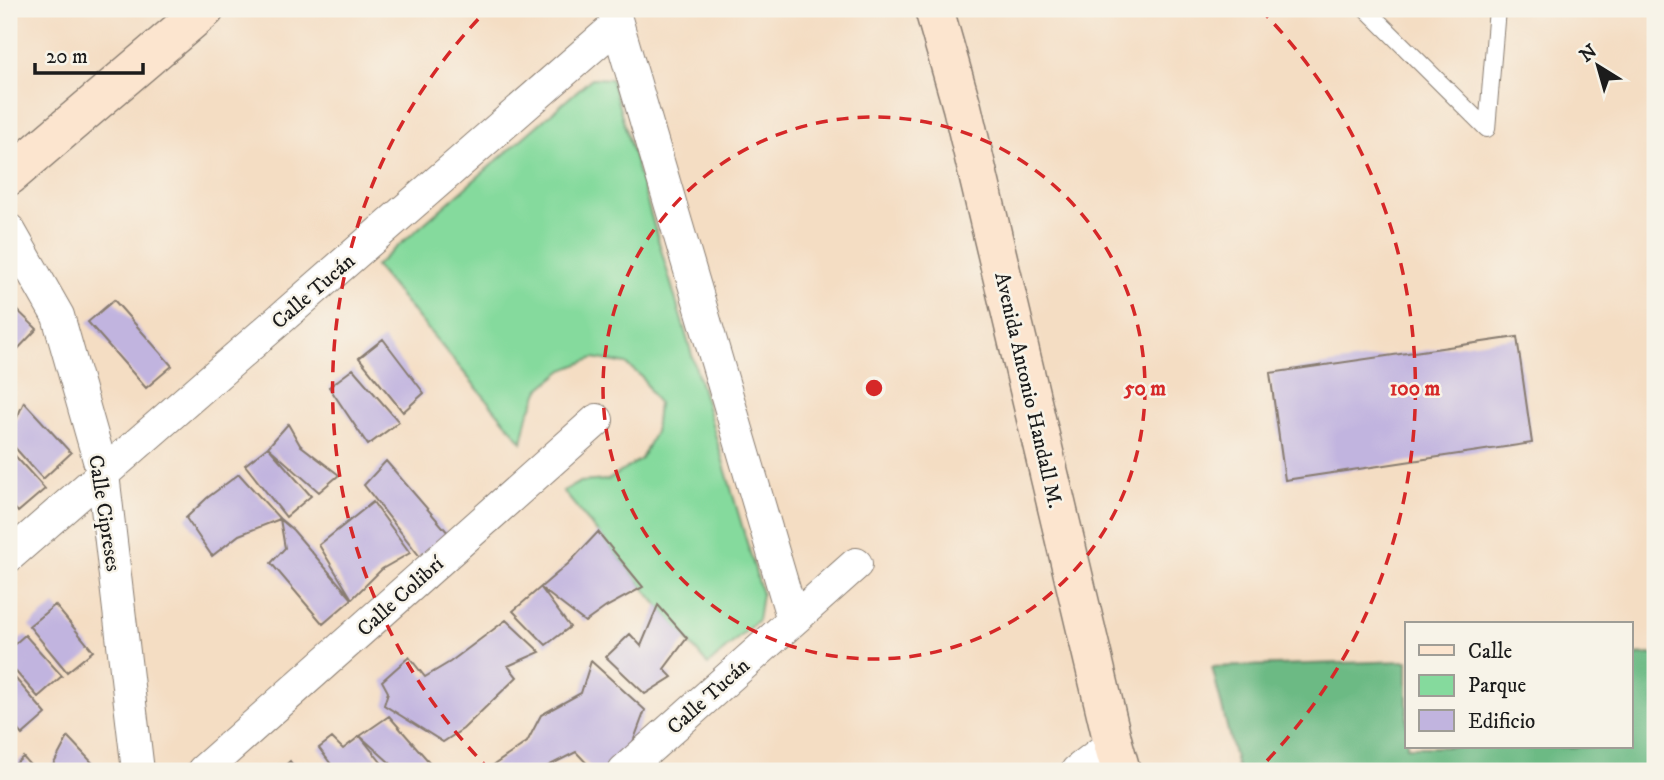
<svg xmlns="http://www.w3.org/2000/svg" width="1664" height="780" font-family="'IM FELL DW Pica',serif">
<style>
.green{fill:#85da9d;stroke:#507b5c;stroke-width:2}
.forest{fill:#6cba84;stroke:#446b50;stroke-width:2}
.building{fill:#c1b4df}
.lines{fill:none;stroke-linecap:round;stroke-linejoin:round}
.lane-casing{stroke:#887c70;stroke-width:18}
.street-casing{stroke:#887c70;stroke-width:34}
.secondary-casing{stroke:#887c70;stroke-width:41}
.lane{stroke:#fff;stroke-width:16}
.street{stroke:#fff;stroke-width:32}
.secondary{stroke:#fce5cf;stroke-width:38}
.ring{fill:none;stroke:#d62828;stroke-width:3.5;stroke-dasharray:12 9}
.labels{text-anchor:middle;stroke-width:5;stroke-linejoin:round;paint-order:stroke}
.street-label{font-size:21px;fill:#1c1c1c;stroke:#f7f3e8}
.centre{fill:#d62828;stroke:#f7f3e8;stroke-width:3.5}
.ring-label{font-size:21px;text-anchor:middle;font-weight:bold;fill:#d62828;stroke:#f7f3e8;stroke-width:5;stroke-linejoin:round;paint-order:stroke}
</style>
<rect width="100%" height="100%" fill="#f7f3e8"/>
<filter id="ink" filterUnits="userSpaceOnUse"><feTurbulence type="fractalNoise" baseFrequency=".0143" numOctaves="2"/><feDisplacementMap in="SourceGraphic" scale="14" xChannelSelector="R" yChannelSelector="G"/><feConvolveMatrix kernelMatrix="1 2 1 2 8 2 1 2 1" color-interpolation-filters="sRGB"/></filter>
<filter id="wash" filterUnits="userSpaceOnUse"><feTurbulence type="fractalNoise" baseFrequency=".00686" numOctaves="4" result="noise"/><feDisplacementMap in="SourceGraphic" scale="28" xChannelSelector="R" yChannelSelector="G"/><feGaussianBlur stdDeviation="1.57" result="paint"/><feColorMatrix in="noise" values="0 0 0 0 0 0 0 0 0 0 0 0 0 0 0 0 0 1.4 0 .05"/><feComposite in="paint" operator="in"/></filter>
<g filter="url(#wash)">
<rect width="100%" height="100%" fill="#f4ddc3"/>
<path class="green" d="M592,78l19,1 151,515 -4,26 -50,45 -145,-174 17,-9 28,-2 33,-21 14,-27 3,-28 -16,-27 -16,-13 -32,-6 -31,12 -23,19 -12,26 -6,27 -147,-176z"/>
<path class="forest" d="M1655,654v117h-417l-26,-104 195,-6v86h224v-92z"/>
<g id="blocks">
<path class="building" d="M1623,9h32v5l-32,-3z
M114,300l58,66 -26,22 -58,-66z
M9,302l28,27 -25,26 -3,-3z
M1517,337l15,106 -247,37 -15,-107z
M383,339l41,54 -21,19 -44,-54z
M353,369l46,53 -31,23 -39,-58z
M24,402l47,51 -28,26 -34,-38v-6z
M288,424l12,21 39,30 -20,17 -51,-45z
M268,447l43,49 -25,21 -41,-52z
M9,449l36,40 -27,23 -9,-10z
M386,461l63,73 -28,24 -57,-73z
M239,474l41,45 -41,16 -27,21 -26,-38 21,-20z
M373,502l37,51 -28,16 -30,30 -33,-54z
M280,519l13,11 59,69 -29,25 -52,-61 14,-15z
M598,532l45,55 -37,20 -21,15 -44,-34 29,39 -24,18 -33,-34 56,-48z
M55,605l38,46 -26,21 -38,-46z
M658,605l29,33 -23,31 8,8 -27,17 -39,-37 24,-23 11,12z
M506,620l34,32 -32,14 9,11 -54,52 -20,13 -59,-37 4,-13 -6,-11 27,-24 16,20 25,-15z
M25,635l37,41 -24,21 -29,-33v-15z
M591,661l54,49 -15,40 -18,21h-18l-18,-19 -30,15 -3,4h-58l42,-29 14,-27 40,-22z
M9,671l37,43 -24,21 -13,-15z
M389,716l42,48 -13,7h-19l-39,-35z
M360,736l28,35h-52l-17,-23 13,-10 11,11z
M68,737l32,34h-50z
M23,757l12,14h-26v-1z
M290,761l7,10h-18z"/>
</g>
</g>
<g filter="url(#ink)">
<use href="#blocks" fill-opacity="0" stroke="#887c70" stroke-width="2"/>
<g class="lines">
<defs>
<path id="lane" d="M1366,9l121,120 10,-120"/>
<path id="street" d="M613,9l180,611
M9,230l49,86 45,158 35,297
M9,556l608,-531
M203,771l394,-351
M624,771l232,-207
M1077,771l36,-28"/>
<path id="secondary" d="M934,9l28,98 151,636 8,28
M9,176l196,-167"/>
</defs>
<use href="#lane" class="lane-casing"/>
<use href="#street" class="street-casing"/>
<use href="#secondary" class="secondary-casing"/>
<use href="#lane" class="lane"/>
<use href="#street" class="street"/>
<use href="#secondary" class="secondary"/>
</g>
</g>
<g class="ring">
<circle cx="874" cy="388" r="271"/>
<path d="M491 771A541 541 0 0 1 488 9M1260 9A541 541 0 0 1 1257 771"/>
</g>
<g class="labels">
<g class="street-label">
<text transform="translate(313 291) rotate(-41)" y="7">Calle Tucán</text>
<text transform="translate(1029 390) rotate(77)" y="7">Avenida Antonio Handall M.</text>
<text transform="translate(105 513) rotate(81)" y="7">Calle Cipreses</text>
<text transform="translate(400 596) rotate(-42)" y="7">Calle Colibrí</text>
<text transform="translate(708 696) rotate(-42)" y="7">Calle Tucán</text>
</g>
</g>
<circle cx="874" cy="388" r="10" class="centre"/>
<g class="ring-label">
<text x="1145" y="395">50 m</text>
<text x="1415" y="395">100 m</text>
</g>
<rect width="1664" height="780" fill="none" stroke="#f7f3e8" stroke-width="35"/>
<rect x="1405" y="622" width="228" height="126" fill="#f7f3e8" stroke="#9f9d96" stroke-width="2"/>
<rect x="1419" y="645" width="35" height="10" fill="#fce5cf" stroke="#9f9d96" stroke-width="2"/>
<text x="1468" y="658" font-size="21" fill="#1c1c1c">Calle</text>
<rect x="1419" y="675" width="35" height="21" fill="#85da9d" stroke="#9f9d96" stroke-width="2"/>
<text x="1468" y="692" font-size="21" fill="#1c1c1c">Parque</text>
<rect x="1419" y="710" width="35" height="21" fill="#c1b4df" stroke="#9f9d96" stroke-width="2"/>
<text x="1468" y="728" font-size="21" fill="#1c1c1c">Edificio</text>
<g transform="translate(1598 66) rotate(323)" stroke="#f7f3e8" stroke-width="5" paint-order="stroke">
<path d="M0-5L12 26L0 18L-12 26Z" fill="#1c1c1c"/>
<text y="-10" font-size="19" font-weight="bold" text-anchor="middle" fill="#1c1c1c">N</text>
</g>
<path d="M35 63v10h108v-10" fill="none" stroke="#1c1c1c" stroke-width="3.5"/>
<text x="46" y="63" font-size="21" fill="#1c1c1c" stroke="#f7f3e8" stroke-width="5" paint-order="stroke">20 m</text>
</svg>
